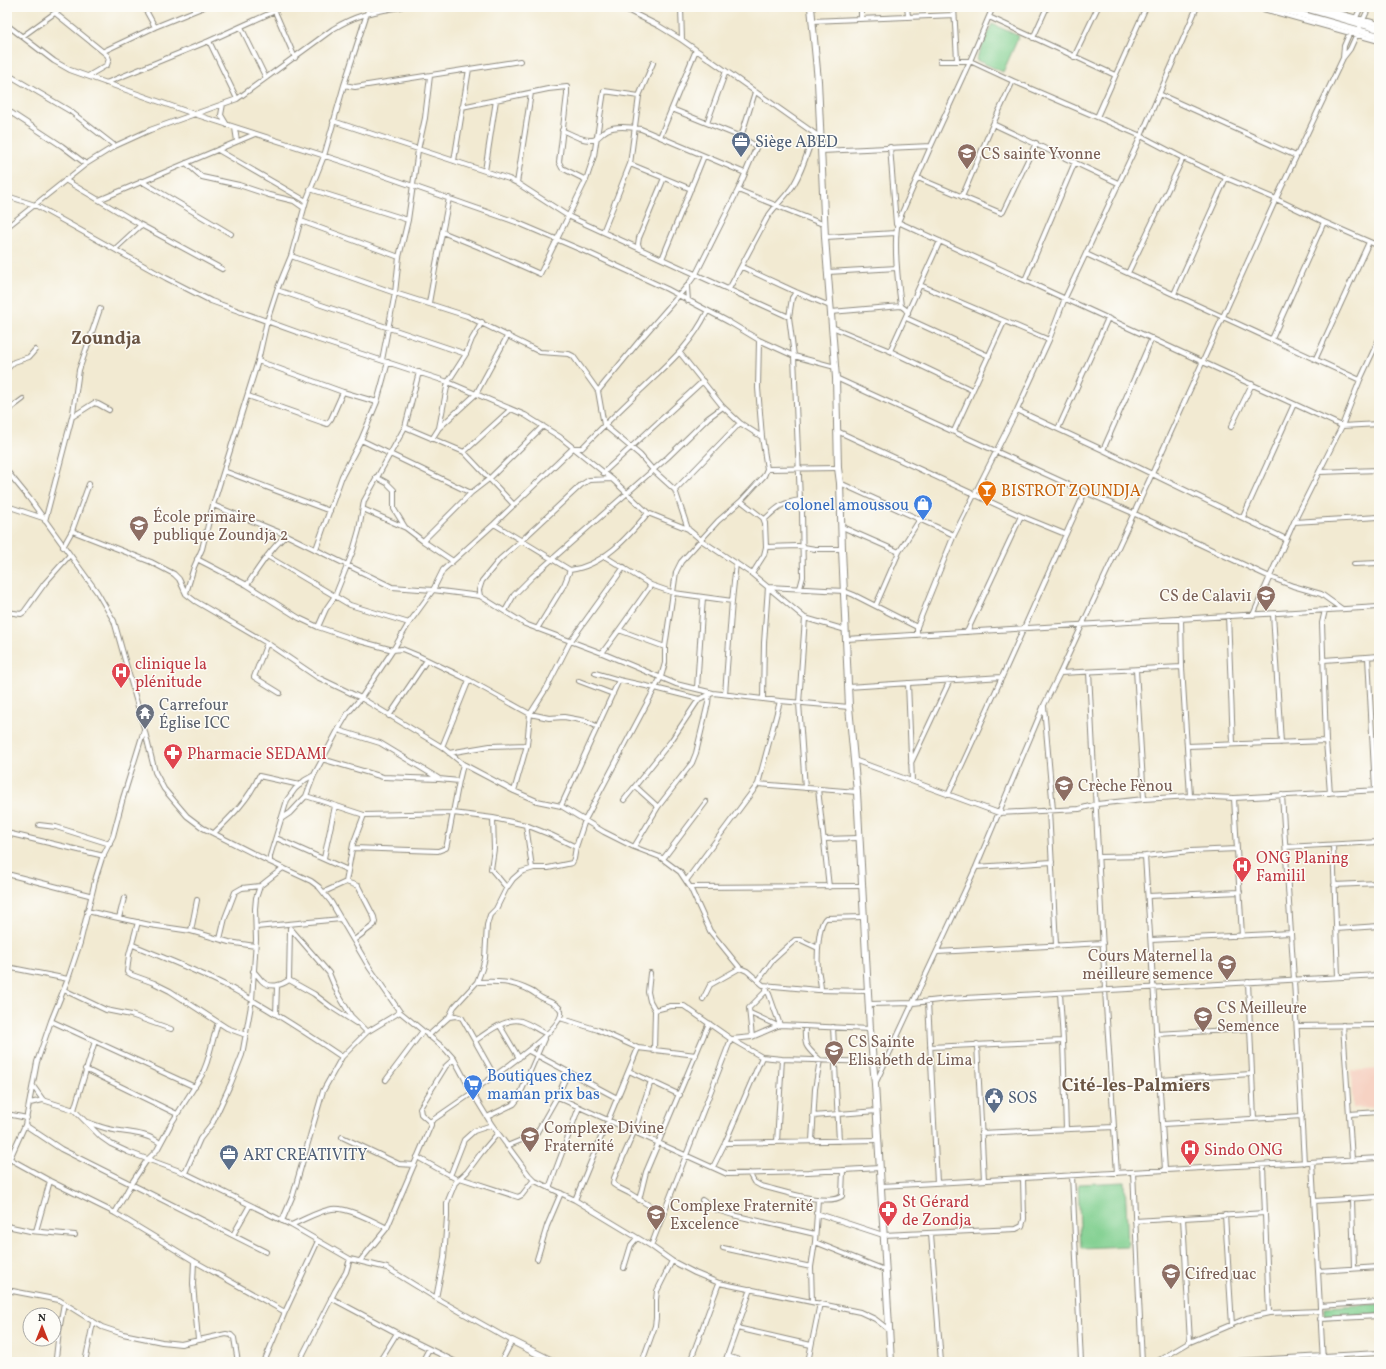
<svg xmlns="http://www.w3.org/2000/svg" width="1386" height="1369" font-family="Vollkorn,serif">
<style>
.built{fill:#f6d2c3}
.green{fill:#80cf8f;stroke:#567d5d}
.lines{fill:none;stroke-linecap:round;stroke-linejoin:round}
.street-casing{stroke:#8e8a7e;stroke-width:6}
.secondary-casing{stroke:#8e8a7e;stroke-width:8}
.street{stroke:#fff;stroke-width:4}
.secondary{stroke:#fff;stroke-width:6}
.labels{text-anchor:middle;stroke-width:3;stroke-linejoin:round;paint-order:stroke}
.service-label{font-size:16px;fill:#4e5e75;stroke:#fdfcf7;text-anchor:start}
.education-label{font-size:16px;fill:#785e54;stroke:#fdfcf7;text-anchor:start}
.food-label{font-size:16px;fill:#c56008;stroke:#fdfcf7;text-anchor:start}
.shop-label{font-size:16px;fill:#366cbe;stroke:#fdfcf7;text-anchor:end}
.health-label{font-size:16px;fill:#be3a42;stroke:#fdfcf7;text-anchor:start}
.worship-label{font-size:16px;fill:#5b616d;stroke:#fdfcf7;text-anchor:start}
.quarter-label{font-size:18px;font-weight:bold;fill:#6a5544;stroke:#fdfcf7}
</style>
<rect width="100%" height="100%" fill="#fdfcf7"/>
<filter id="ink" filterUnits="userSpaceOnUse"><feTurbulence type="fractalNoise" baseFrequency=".025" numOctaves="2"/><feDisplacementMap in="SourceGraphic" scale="8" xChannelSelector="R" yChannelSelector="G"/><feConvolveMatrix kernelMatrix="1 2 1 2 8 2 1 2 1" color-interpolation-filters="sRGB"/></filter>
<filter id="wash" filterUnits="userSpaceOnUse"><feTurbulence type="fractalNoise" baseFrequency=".012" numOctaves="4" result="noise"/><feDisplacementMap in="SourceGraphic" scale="16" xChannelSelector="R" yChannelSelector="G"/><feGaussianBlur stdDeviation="0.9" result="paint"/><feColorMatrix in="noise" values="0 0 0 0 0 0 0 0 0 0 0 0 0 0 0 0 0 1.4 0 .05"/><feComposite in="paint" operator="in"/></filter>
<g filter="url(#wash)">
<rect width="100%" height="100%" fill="#f2ead2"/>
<path class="built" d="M1379,1069v38l-26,1 -2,-37z"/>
<path class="green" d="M992,24l27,12 -16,36 -27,-12z
M1125,1182l3,64 -47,2 -3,-64z
M1379,1304v10l-55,3v-10z"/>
</g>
<g filter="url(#ink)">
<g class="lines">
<defs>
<path id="street" d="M144,7l11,20
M273,7l22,51
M621,7l38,19 23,14 139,98
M681,7l1,33
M861,7v11
M907,7l1,9
M954,7l3,53
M1256,7l123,34
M1317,7l62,17
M7,9l2,-2
M55,13l52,42 2,4 -2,6 -19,11
M989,17l126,58
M1355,20l6,-13
M812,21l142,-6
M7,25l47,36 16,9 124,44 153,49 169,59 75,32 76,35 62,33 30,18 35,16 41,11
M241,27l25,51
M23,36l40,-29
M1033,38l14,-31
M209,41l28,58
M104,51l51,-24 49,-20
M1074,57l24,-50
M1343,58l1,-12 6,-14
M940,61h30l43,20 128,55 42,22 43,20 50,21 48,23 55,24
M7,74l63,37 45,35
M106,83l103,-42 66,-30
M344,85l11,2 165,-26
M1159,94l137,62
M223,104l-2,11 6,10
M462,107l86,-18 19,-2v7l-8,68 3,6 24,12
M7,110l55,36 24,18
M1097,117l49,-110
M333,121l176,58 8,4 51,33 221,101
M707,123l19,-52
M993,124l125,59
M235,128l2,13
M562,130c9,4 20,11 30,10 6,0 9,-7 15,-10 9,-5 23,-3 34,-1l104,44
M660,137l36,-87
M741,137l14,-45
M890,147l6,77
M218,150l88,51
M821,151l110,-5
M454,161l15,-92
M186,163l16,14 37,8 30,10 25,6 10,7
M630,164l61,25
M485,171l11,-71
M918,178l83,35 2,-1 33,-69
M65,180l76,45 81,44
M141,181l90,53
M517,183l14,-90
M310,189l98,31
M738,190l87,35
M7,196l28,9 131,73 45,23 108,39 129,42 77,33 35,22 52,42 36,34 40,16 13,11 51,34 53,44 41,12
M962,197l31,-73 20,-43
M99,200l156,-66
M301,221l98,36
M898,222l444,204 37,-2
M7,227l79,-63 29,-18 35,-16 87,-31 96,-70c24,-15 41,-17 68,-22
M442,232l37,15 61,27 46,-94 8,-24 10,-65 35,5
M603,232l27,-68 9,-68 14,-33
M825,237l71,-4
M115,249l26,-24
M640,249l-2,-5 1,-6 25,-60
M1086,254l274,126
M291,256l104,37 72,23 73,36 29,2 4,2 25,35 6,34 36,30 13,15 22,20 13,39
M662,259l42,-103
M742,267l54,25 34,14
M828,272l69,-4
M1128,273l55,-115
M1025,280l50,-118
M920,285l129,55
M687,287l1,14
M729,289l38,-71c8,-13 20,-22 27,-34 9,-15 14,-34 20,-50
M277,290l189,64
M796,292l-4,6 -3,19 5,39 6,144 2,10 1,67 -3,11
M1174,294l52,-116
M429,303l7,-39 13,-66
M901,306c-3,-23 -8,-62 -3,-84l33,-76 39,-85 23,-54
M831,312l70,-6 4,3 3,4
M906,318l83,38
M832,327l58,24 82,39
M1272,339l52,-117
M890,351l50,-110
M680,353l43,54 17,16 22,14
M1316,358l53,-116
M382,360l13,-67 4,-36 9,-37 10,-70 7,-32 5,-42
M258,361l85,31 34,10
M7,369l7,-7 15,-5 6,-7
M836,378l249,114 48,21 137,64 23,9 28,8 21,15
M598,391l42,-51 47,-54 9,-12 42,-84 18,-42 -2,-3 -13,-8 -69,-28
M248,396l79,28 4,-5 12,-27
M1017,410l86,40 49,24 134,65
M7,411l16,-12
M72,417l22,-14 4,1 11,6
M405,427l59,25 50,53
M1231,427l21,-43
M439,428l9,-46 18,-28 6,-15 10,-17
M1058,429l50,-111
M837,431l184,85 44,18
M954,431l50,-109
M432,439l7,-11 37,-34 32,-59
M361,440l110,53
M1103,450l49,-112
M464,452l47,-43
M767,469l71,-1
M7,471l22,27 68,94 17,29 30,107 11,44 9,17 23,27 16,12 67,34 41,19 8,6 12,15 38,65 31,45 45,37 9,10 19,35 19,31 37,50 6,6 40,19 76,46 21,15 23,12 24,10 141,29 15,7 14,11
M224,471l106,40
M1319,472l60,-2
M603,473l100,-92
M376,477l11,6 7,7v19l11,18
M840,483l114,52
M675,490l65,-67
M741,501l23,-25 3,-7 -5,-32 -4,-49 1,-48
M213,505l73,30 106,52 41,3 47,6 45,28 77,29 74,31 37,9 67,8 69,6
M7,506l36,12
M363,509l43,19 17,13 30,20
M1243,517l51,-113
M764,520c14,-13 17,-17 36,-20
M45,521l28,-108 6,-43 21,-61
M1294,522l85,-5
M494,524l76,46c33,-4 58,-33 78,-57
M842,527l57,25
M72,531l79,31 23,12 5,5 7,15 9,7 72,42 50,34 44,21 81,49 21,17 51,27 23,10 24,5 43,26 30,15 26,10 20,15 10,15 20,44 9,11 21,26 7,3 16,14 55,5 50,1
M423,541l48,-48 18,-14 54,-53
M63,547l9,-16 17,-47
M766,547l32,-1 17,3h27
M316,549l26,-73 19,-36 16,-38 11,-40
M267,556l83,49 59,18
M604,556l47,29 23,8 58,8
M197,559l50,26 52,33 19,9 38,13 37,10 9,-1 17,7 50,24 61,34 19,4 15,-1 22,4 12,6
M1354,564l25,-1
M247,585c12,-18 23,-35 39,-50
M768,587l76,4 10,4 63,32
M186,593l8,-26 8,-18 11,-44 45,-144 9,-40 10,-31 14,-34 15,-55 18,-45 20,-71 25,-78
M480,596l-1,-6 3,-9 18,-22 22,-19 59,-55 8,-5 23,-1
M876,605l23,-53 21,-33
M1325,610l-3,13 4,118 4,52
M505,611l9,-16 18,-18 136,-120 40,-39 15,-11
M7,612l14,2 3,-2 21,-29 24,-27
M1273,614l8,129
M1228,615l5,129
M1253,615l41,-93 48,-96 18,-46 19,-41
M1181,618l1,49 8,129
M318,627l8,-18 9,-13 18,-45 6,-21 5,-29 41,-74 14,-55
M537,629l27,-44 6,-15
M619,630l46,17
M967,632l54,-116
M917,635v-8l37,-92 63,-125 32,-70 16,-42 76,-162 56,-129
M846,639l533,-32
M267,643l-13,34 26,16
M602,653l17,-23 32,-45
M1368,657l7,133
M1324,660l55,-4
M1136,670l8,129
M1089,672l16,318 12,183
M595,673l24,7 36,8 44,11 12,-5
M1060,673l122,-6
M579,681l34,13
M908,683l4,98
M848,687l154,-10
M697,688l6,-91
M725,694l7,-93 4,-38
M763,699l1,-56 4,-56
M1044,706l9,104
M389,716l38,-56
M338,730l42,13 58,35
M1187,746l139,-5
M442,747l27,-67
M449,753l41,-7 37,-1
M322,759l61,18 56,2 20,2 4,-17
M854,760l145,53 80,-4 18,-5 47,-5 46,-3 44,2 145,-8
M911,763l39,-83
M758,784l99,8
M635,786l23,21
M805,788l-6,-85 6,-85
M818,789l11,98
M514,791l13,-46 3,-31 16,-25 24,-47 54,-75
M948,795c47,-100 91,-202 137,-303
M1282,795l12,185 10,183
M306,796l58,19 89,-2 40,5 33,7 25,10 25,12
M1234,798l8,138
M624,800l47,-59 28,-42
M561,806l58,-126
M1049,810l7,135
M493,818l1,31 -3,20 16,19
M281,819l9,-6 16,-17 8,-21
M39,825l17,2 54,17
M526,825l6,43
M7,833l97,23
M214,833c17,-16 36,-35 45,-57l41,9
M276,838l72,32
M824,839l35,-1
M1333,845l5,132
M634,847l24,-40 34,-44 4,-10 12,-50 1,-9
M1286,847l93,-5
M353,848l85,3 8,-3 1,-4 12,-63
M1145,856l20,314
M1099,857l46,-1 45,-5 47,-2
M324,858l11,-52
M663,859l43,-57
M270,862v-6l17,-56 8,-11 10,-9 9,-5 24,-45 10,-17 13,-15 32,-48 16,-27 24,-33 10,-20 51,-46 79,-76h9c20,-21 40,-40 61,-60 26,-25 48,-43 64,-76
M976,867l76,-5
M7,874l82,21
M686,881l72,-97 22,-83
M346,882l7,-38 11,-29
M1334,885l45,-2
M690,887l172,-1
M324,892l22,-10 12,4 16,31 1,5 -1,3 -20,15
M1148,896l92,-4
M87,911l63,14 41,6 38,11 26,4
M119,918l5,-20
M138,922l-9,33 -2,17 5,3 22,8 16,8 57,37 19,7
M256,927l85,-8
M291,929l38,44 8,19 14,24 16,16
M1336,929l43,-3
M191,931l6,-31
M220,939l5,-21 10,-26 7,-4 18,-2
M1151,940l140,-7
M133,945c35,15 72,28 105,47 36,20 70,42 104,65
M937,952l166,-9
M7,967l61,12
M253,971c4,3 6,7 9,10 8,8 20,4 27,-1
M650,973l-2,19 2,9 5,9 -1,41
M289,980l25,14 17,13 25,16
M289,980l1,-52
M758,981l15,-21 22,-20h6l17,8
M1248,982l6,137
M766,989l3,5 11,31
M64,990l42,20 25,5 40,14
M821,990c0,-7 -2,-14 -3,-21 -1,-11 0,-45 8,-51l38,-1
M1060,993l3,48 3,88
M703,999l7,-14 30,-17
M928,1001l9,182
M869,1004l44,-1 35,-4 431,-24
M655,1010l16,-4h13l47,33 31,18 20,2 91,3
M750,1013l28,13
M276,1014l1,-28
M449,1017l7,-1 6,2 32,57
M560,1018l38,12 40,18 58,7
M51,1021l144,66
M1343,1025l9,135
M500,1026l19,32
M805,1026c-1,21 1,21 15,34l-5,29 -3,52
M1297,1026l82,-1
M833,1027l6,114
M1156,1034l93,-5
M428,1036l21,-19 5,-10 23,-25 5,-13 3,-11 2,-33 3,-10 6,-6 10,-20 7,-10 8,-7 13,-4h14l24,-5 2,-4 2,-12 9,-27 76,-143 4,-14v-16l11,-75 5,-10 37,-41 23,-20 22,17 2,5 1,24 -2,8 -12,19
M752,1037l-3,-29 18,-18
M732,1039l20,-2 28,-12 90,4
M475,1041c11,-8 32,-24 46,-20 9,3 17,9 26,13
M977,1044l7,136
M930,1047l133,-6
M529,1051l88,47
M85,1069l92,45
M629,1071l51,24
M386,1080l36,-48
M1160,1080l91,-6
M651,1081l-17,51 -20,46 -1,6 6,4 10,5 34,21
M876,1082l100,-215 68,-162 16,-32 92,-199 124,-275 67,-141 7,-9 19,-42
M33,1086l10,14
M472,1092c15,-12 93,-62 89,-81 -2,-7 -12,-9 -17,-12 -5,-2 -9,-6 -13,-8 -19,-10 -34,-10 -54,-9
M557,1097l170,77 81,-2 72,-4
M30,1103l13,-3 31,10 27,27 10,7 17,8 57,21 106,52 59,34 37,9 49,30 76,43 -11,21
M74,1110l21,-69
M7,1114l20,4
M1349,1114l30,-2
M813,1116l64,-5
M487,1117l27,-13 4,-5 26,-60
M87,1122c9,3 18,7 27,8 15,3 33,3 46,13
M430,1122l42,-29
M1163,1124l139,-8
M25,1125l36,24 70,35 16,-24 10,-10 14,-26 31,-49 5,-13 11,-40
M981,1133l133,-6
M342,1137l57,27 15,1
M777,1142l5,-83
M725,1143l153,-3
M507,1146l29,-12 21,-37 11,-24
M417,1157l41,23
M10,1159l40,22 65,32 79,48 91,51
M1312,1162l11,200
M7,1165l18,-40 12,-63 14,-41 17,-42 12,-36 16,-66 6,-19 11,-22 10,-38 21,-68
M1263,1165l6,148
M713,1167l12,-24 37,-86
M1133,1172l9,190
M185,1173l15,-34 13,-17 18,-39 11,-28 10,-55 4,-60 -1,-31 1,-11 4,-12 23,-18
M749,1173l5,9 7,4c18,4 66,21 81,10l1,-26
M1072,1175l9,187
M450,1176l14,-36 10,-9 18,-6
M460,1178l58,19 4,-2 10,-13 3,-1
M881,1186l498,-28
M549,1188l30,-81
M1352,1199l2,69
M575,1200l63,-152
M639,1200l7,-28 63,-149
M702,1200l15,10 16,5 82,19
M1314,1201l65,-4
M115,1213l16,-29 135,68
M816,1213l67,22 133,-6 6,-3 2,-7 -1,-41
M1225,1215l7,110
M1183,1218l7,124
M282,1221l11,-26 30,-104 19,-34 25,-25 33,-20
M1135,1221l130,-8
M291,1225c13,-5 27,-14 41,-16 16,-2 41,12 55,19
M7,1226l23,5 45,4
M36,1231l14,-50
M931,1234l10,128
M233,1235l17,-30
M815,1242l70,28
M651,1246l80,-207
M723,1248l88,19
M537,1259l10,-33 14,-33
M194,1261l-1,23 5,56
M360,1261l27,-33 44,-103v-2l-10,-9 -1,-6 26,-42 8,-7
M624,1268l7,-23 6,-7
M1318,1271l61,-4
M7,1290l52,10 43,27 21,7 39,8 19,2 45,-10 5,1 3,3 4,24
M331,1298l66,35 59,29
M436,1298l8,-40 3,-41v-14l8,-20 12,-11 14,-19 17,-20
M812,1302l-1,-35 4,-25 3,-43
M1320,1306l59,-4
M1320,1319l59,-3
M737,1328l74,17
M727,1356l18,6
M56,1358l3,-27 5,-28
M85,1362l8,-39
M264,1362l21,-50 33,-71
M299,1362l36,-71 11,-19 4,-13
M379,1362l18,-29
M422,1362l7,-13
M642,1362l13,-36 1,-8v-18l1,-9 15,-30
M690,1362l29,-79
M725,1362l26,-73
M808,1362l12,-59
M1156,1362l34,-20 57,-24 22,-5 51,-2
M1218,1362l161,-9"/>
<path id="secondary" d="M811,7l7,74 7,156 11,141 2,90 2,15 2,66 7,158 8,85 13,237 5,55 16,278
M1274,7l105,29
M1302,7l77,22
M512,1341l42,21"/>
</defs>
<use href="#street" class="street-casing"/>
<use href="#secondary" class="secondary-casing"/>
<use href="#street" class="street"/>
<use href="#secondary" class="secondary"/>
</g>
</g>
<defs>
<symbol id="office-pin" viewBox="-11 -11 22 30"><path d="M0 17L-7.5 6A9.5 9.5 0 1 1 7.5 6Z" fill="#5c6f8a" stroke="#fdfcf7"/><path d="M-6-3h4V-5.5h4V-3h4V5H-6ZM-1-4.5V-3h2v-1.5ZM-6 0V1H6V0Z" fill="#fff"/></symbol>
<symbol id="school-pin" viewBox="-11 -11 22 30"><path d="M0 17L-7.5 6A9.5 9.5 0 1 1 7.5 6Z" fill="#8d6e63" stroke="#fdfcf7"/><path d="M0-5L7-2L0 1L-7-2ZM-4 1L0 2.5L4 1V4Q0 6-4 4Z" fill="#fff"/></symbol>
<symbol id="bar-pin" viewBox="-11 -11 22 30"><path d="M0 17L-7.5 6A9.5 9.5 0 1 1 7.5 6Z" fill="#e8710a" stroke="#fdfcf7"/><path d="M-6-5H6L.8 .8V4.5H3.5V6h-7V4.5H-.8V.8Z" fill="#fff"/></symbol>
<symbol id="shop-pin" viewBox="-11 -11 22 30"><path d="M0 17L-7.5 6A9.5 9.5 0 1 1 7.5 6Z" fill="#3f7fe0" stroke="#fdfcf7"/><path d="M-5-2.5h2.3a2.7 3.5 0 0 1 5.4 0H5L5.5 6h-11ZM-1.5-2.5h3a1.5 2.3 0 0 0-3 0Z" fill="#fff"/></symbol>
<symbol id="hospital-pin" viewBox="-11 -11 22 30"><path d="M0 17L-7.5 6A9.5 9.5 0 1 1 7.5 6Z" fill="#e0444e" stroke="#fdfcf7"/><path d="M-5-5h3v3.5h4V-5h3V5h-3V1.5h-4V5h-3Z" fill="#fff"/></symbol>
<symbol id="temple-pin" viewBox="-11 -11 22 30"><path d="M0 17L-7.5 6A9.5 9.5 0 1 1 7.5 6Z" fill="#6b7280" stroke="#fdfcf7"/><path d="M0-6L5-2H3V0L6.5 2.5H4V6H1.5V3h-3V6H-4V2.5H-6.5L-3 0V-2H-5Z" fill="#fff"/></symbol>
<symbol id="pharmacy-pin" viewBox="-11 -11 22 30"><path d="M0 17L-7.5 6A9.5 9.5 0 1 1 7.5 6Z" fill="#e0444e" stroke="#fdfcf7"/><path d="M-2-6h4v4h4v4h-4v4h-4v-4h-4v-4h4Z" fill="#fff"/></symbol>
<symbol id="supermarket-pin" viewBox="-11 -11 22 30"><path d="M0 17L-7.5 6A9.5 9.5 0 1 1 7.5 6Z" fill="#3f7fe0" stroke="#fdfcf7"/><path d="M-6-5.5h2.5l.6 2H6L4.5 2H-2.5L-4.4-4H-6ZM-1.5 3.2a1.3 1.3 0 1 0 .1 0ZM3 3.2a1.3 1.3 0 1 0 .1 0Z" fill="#fff"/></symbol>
<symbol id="civic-pin" viewBox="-11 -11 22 30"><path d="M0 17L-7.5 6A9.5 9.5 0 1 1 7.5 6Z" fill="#5c6f8a" stroke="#fdfcf7"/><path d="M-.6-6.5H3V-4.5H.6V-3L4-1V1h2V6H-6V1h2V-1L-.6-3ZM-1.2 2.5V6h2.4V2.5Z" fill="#fff"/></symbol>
<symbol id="university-pin" viewBox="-11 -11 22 30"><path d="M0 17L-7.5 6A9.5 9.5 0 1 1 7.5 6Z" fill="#8d6e63" stroke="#fdfcf7"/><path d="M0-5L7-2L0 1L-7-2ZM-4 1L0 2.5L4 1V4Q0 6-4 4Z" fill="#fff"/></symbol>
</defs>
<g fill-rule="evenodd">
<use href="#office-pin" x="730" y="130" width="22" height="30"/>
<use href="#school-pin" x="956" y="142" width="22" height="30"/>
<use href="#bar-pin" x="976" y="479" width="22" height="30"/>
<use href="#shop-pin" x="912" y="493" width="22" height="30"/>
<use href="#school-pin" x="128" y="514" width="22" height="30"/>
<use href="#school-pin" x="1255" y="584" width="22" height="30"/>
<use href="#hospital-pin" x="110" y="661" width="22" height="30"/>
<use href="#temple-pin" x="134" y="702" width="22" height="30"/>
<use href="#pharmacy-pin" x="162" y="742" width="22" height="30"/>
<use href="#school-pin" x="1053" y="774" width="22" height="30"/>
<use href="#hospital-pin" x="1231" y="855" width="22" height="30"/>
<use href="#school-pin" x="1216" y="953" width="22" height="30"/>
<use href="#school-pin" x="1192" y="1005" width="22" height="30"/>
<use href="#school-pin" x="823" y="1039" width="22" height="30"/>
<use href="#supermarket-pin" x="462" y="1073" width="22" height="30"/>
<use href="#civic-pin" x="983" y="1086" width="22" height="30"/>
<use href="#school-pin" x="519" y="1125" width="22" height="30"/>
<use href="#hospital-pin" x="1179" y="1138" width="22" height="30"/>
<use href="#office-pin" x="218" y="1143" width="22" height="30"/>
<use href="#pharmacy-pin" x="877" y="1199" width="22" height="30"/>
<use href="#school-pin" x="645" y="1203" width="22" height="30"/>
<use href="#university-pin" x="1160" y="1262" width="22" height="30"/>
</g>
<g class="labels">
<g class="service-label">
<text x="755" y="147">Siège ABED</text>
<text x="1008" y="1103">SOS</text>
<text x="243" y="1160">ART CREATIVITY</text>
</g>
<g class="education-label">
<text x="981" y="159">CS sainte Yvonne</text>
<text x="153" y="522">École primaire<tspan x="153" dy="18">publique Zoundja 2</tspan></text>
<text x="1252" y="601" text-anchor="end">CS de Calavi1</text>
<text x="1078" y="791">Crèche Fènou</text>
<text x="1213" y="961" text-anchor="end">Cours Maternel la<tspan x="1213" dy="18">meilleure semence</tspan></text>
<text x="1217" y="1013">CS Meilleure<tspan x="1217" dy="18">Semence</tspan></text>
<text x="848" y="1047">CS Sainte<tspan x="848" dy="18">Elisabeth de Lima</tspan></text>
<text x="544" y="1133">Complexe Divine<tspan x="544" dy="18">Fraternité</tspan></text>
<text x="670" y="1211">Complexe Fraternité<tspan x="670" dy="18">Excelence</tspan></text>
<text x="1185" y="1279">Cifred uac</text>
</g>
<g class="food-label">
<text x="1001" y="496">BISTROT ZOUNDJA</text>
</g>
<g class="shop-label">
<text x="909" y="510">colonel amoussou</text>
<text x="487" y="1081" text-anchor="start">Boutiques chez<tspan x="487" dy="18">maman prix bas</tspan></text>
</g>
<g class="health-label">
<text x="135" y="669">clinique la<tspan x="135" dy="18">plénitude</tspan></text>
<text x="187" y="759">Pharmacie SEDAMI</text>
<text x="1256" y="863">ONG Planing<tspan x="1256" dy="18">Familil</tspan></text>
<text x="1204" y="1155">Sindo ONG</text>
<text x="902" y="1207">St Gérard<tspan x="902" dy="18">de Zondja</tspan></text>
</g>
<g class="worship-label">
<text x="159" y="710">Carrefour<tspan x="159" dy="18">Église ICC</tspan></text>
</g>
<g class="quarter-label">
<text x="106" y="344">Zoundja</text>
<text x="1136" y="1091">Cité-les-Palmiers</text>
</g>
</g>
<rect width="1386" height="1369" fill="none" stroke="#fdfcf7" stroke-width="24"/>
<g transform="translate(42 1327)"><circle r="19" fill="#fdfcf7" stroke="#a9a8a5"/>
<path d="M0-3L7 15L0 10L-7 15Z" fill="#c8321e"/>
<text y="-6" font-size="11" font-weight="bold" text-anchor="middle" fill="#2b2b2b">N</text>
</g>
</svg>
